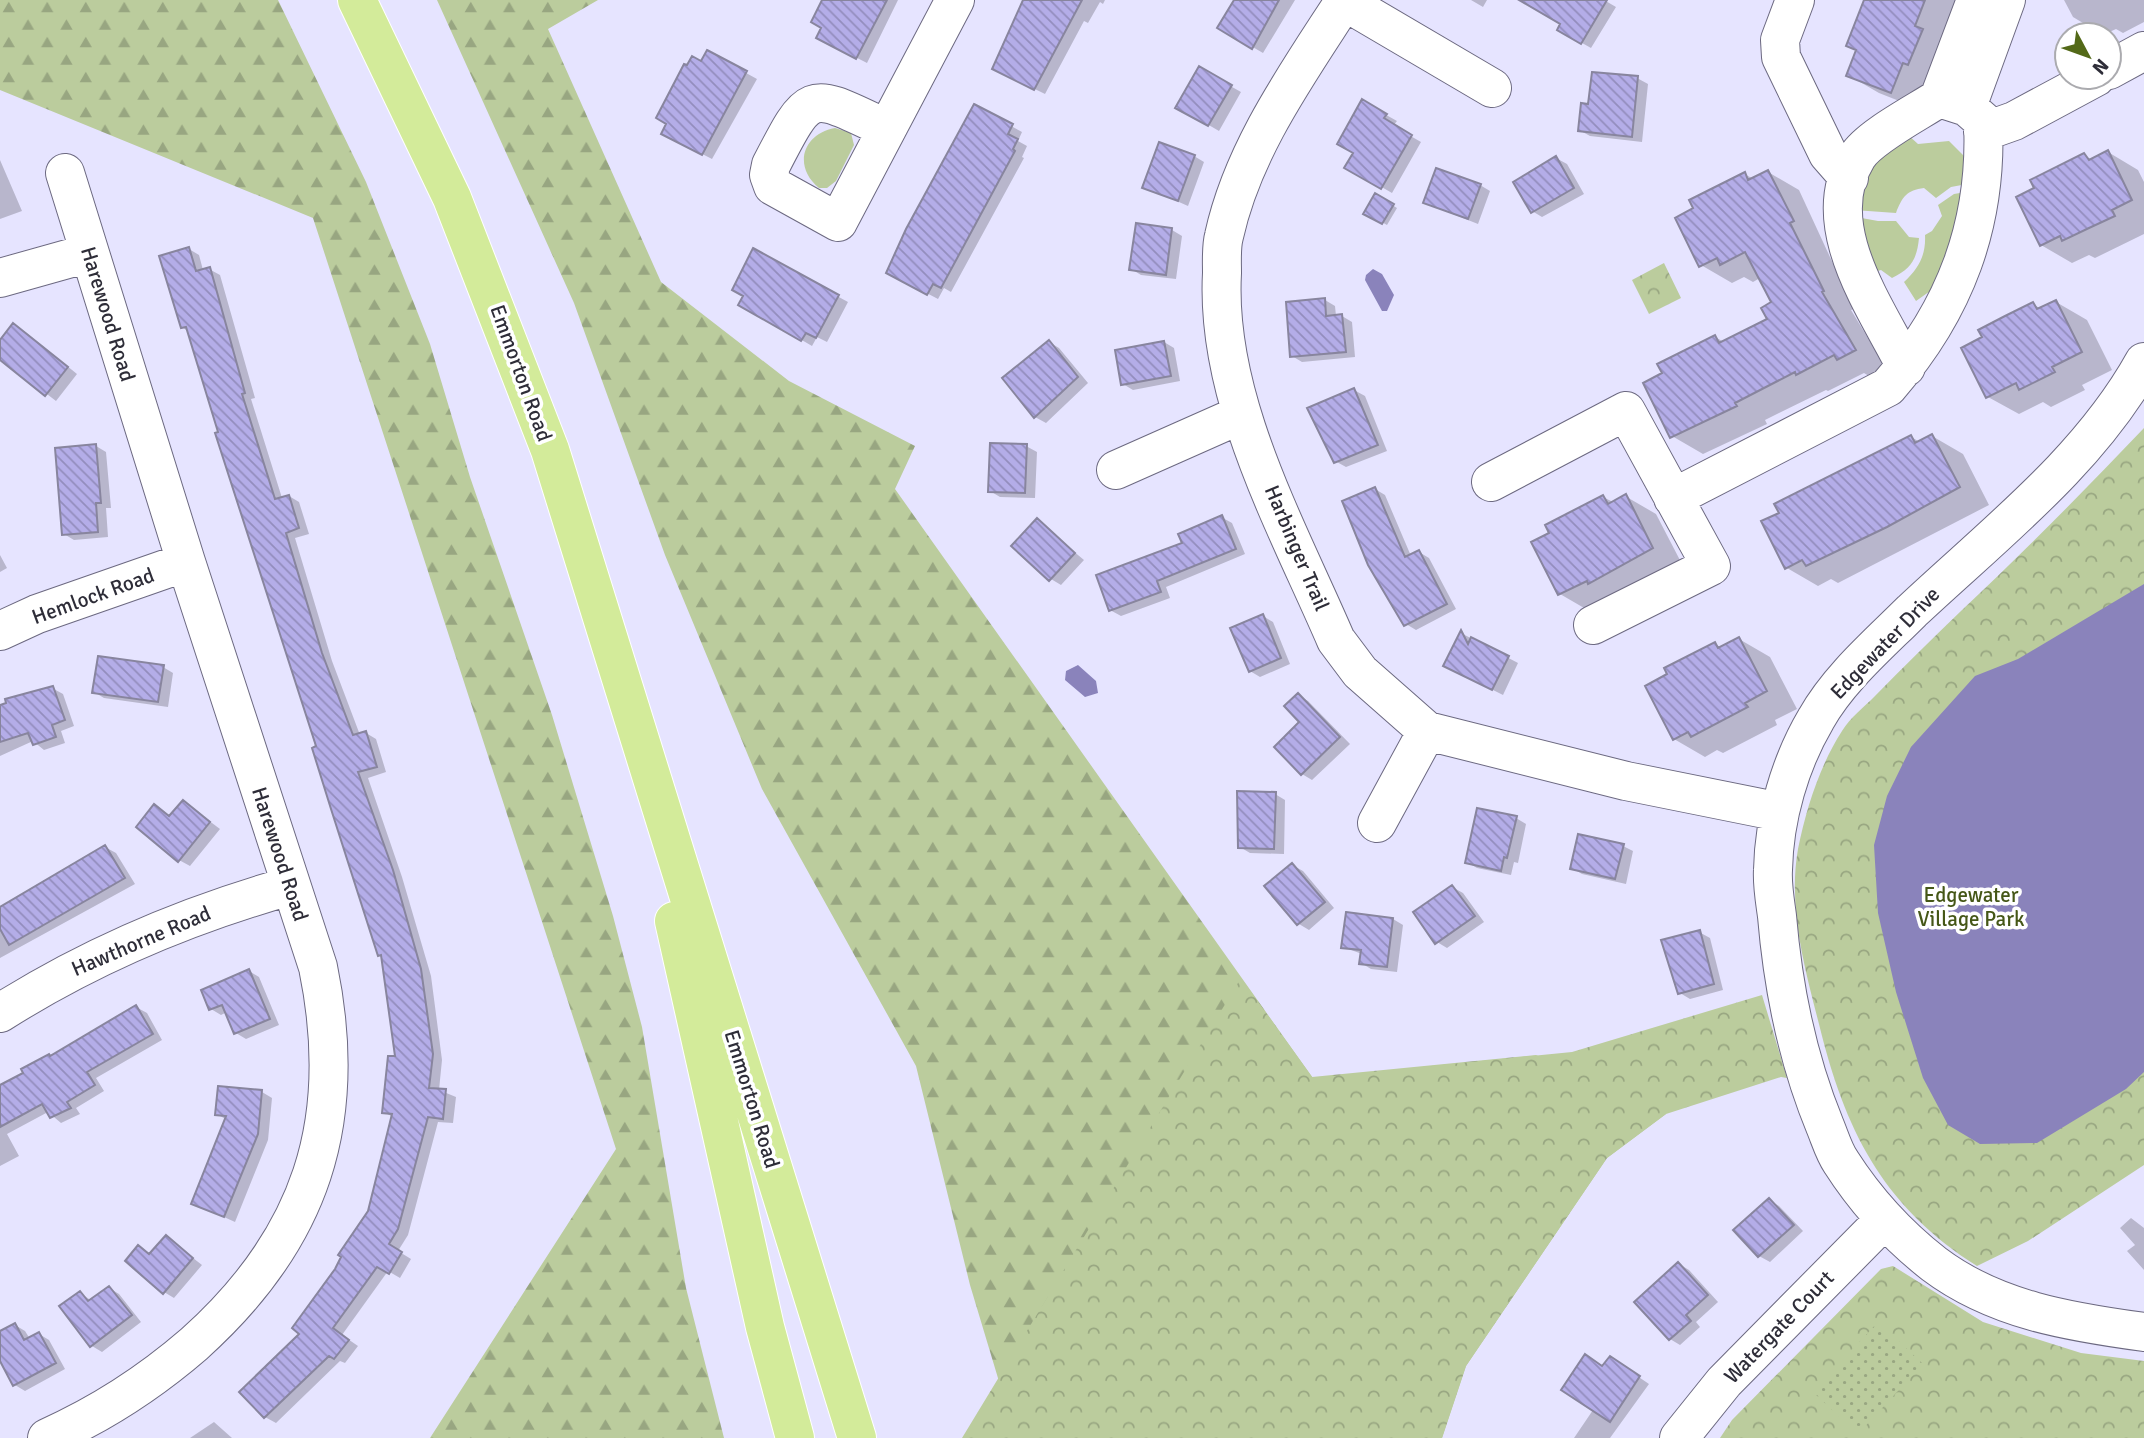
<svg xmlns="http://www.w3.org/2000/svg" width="2144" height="1438" font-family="Signika,sans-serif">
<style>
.grass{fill:#bbcc9d}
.forest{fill:url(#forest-firs)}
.park{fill:url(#park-crowns)}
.garden{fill:url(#garden-dots)}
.water{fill:#8a83bb}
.shadow{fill:#0003}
.building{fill:url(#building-back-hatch);stroke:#88859e;stroke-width:2}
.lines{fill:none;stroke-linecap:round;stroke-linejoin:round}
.minor-casing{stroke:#6c6981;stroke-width:40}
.major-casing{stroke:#fff;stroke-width:40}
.minor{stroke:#fff;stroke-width:38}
.major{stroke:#d3eb9a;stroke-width:38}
.labels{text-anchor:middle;stroke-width:7;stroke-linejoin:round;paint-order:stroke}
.street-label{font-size:21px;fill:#2e2d38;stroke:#fff}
.park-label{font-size:21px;fill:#455717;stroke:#fff}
</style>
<defs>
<pattern id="forest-firs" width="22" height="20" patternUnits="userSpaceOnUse" patternTransform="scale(1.75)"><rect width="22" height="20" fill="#bbcc9d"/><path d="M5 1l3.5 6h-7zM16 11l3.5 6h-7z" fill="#98a681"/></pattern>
<pattern id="park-crowns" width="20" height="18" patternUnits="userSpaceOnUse" patternTransform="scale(1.75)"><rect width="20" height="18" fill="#bbcc9d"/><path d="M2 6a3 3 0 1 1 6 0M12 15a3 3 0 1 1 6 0" fill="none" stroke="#98a681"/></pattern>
<pattern id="garden-dots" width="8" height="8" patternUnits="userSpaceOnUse" patternTransform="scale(1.75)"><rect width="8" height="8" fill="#bbcc9d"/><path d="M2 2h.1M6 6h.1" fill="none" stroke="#98a681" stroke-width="1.8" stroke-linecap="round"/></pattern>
<pattern id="building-back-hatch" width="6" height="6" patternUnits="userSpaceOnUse" patternTransform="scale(1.75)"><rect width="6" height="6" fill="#b4ade8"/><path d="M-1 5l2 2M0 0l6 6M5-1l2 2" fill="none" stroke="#938dbd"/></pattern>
</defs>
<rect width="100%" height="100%" fill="#e6e4ff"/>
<path class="grass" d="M835,128l16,5 3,12 -18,36 -9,7h-8c-26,-21 -17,-54 16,-60z
M1907,134l11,10 31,-3 21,21 -3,22 -16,3 -15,11 -12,-10c-17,2 -22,9 -28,25l-42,-3 21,-52z
M1966,192l-6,39 -27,58 -17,12 -12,-19c15,-14 22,-27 21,-47l7,-4 10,-15 -4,-11 16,-11z
M1856,217l22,4h18l13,16 10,1c-2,21 -8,31 -27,40l-11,-8 -7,2z"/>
<path class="forest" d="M0,0h278l88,182 64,162 40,133 82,238 61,201 29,111 44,261 38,150h-294l186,-289 -303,-931 -313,-128z
M437,0h161l-50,29 113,253 128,99 126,65 -20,43 417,588 224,-22 130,59 -59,44 -141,208 -24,72h-426l-46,-153 -54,-219 -154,-277 -97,-234 -91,-252z"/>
<path class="park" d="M1664,263l17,35 -32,16 -17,-34z
M2144,428v737l-116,76 -51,25c-90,-57 -129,-129 -155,-230 -15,-60 -35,-124 -24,-187 8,-40 22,-84 44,-118 8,-13 22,-24 33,-35 28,-29 57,-57 86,-85 63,-59 123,-120 183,-183z
M1241,978l72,100 259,-26 190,-57 25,83 -6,-1 -115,37 -59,44 -141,208 -24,72h-480z
M1893,1266l90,56 98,31 63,8v77h-424l12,-18 149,-151z"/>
<path class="garden" d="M1878,1322l45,42 -65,70 -45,-42z"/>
<path class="water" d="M1373,269l9,5 12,21 -7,16h-5l-17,-31 1,-5z
M2144,584v488l-18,17 -89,54 -57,1 -32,-19 -25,-47 -27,-86 -18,-79 -4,-68 13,-49 24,-49 64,-71 43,-17z
M1078,665l18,16 2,12 -13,4 -20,-17 1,-9z"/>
<path class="shadow" d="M833,0h65l-31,63 -39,-20z
M1026,0h79l-2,4 -3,-2 -12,21 -4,-2 -39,73 -41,-20 -2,-29z
M1236,0h59l-32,53 -43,-25z
M1471,0h16l-4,7z
M1539,0h65l12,7 -25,41 -32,-18 4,-6z
M1865,0h98l-41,110 -43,-17 -31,-18 10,-24z
M2064,0h80v22l-21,11 -7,-4 -13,6 -30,-18z
M708,52l49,27 -45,80 -39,-20z
M1200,69l41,23 -22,39 -41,-24z
M1637,78l11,6 -6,58 -52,-6 -11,-6z
M1363,102l34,19 -4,5 28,16 -29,51 -45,-26 8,-15z
M974,106l48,26 -4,9 9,5 -5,11 2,1 -73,134 -7,-4 -6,11 -40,-21z
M2108,152l30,18 6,12v52l-49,24 -6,-3 -17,8 -31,-18 -5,-56 48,-34 8,5z
M1194,156l10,6 -16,44 -43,-19z
M1556,158l11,6 17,30 -42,23 -10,-6z
M0,160l22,51 -22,8z
M1768,172l31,18 55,119 -3,1 35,58 -17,8 -5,-3 -36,18 -2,-1 -61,30 2,4 -64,30 -31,-18 43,-99 9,5 45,-22 5,-17 -14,-25 -7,4 -9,-5 -12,6 -31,-18 -6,-56 49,-35 10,5z
M1480,185l10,6 -12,33 -53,-21z
M1376,195l21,13 -10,17 -21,-12z
M1137,225l35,5 10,6 -6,43 -35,-4 -10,-6z
M189,249l10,6 4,15 6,-1 11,6 35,123 -4,1 31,99 7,-2 10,6 10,32 -14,4 37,123 28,74 6,-2 10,6 10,33 -18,6 34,99 29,99 11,84 -3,30 17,7 -3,26 -15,-1 -30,113 -10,16 13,8 -11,19 -12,-7 -46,64 16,11 -13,17 -5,-2 -64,62 -11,-6 -24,-25 61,-58 67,-123 24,-94 -9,-5 13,-54 -14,-101 -4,-2 -190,-623 -7,-5z
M754,251l94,51 -21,40 -10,-5 -5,9 -72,-42z
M1325,300l10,6 1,10h6l10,6 3,35 -53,5 -10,-6z
M2056,302l31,18 25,50 -30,15 3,5 -34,17 -8,-5 -24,12 -31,-17 45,-93 8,5z
M24,331l53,43 -21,27 -56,-43v-15z
M1049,342l10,6 29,35 -42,40 -11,-6 -31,-39z
M1164,342l10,6 6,33 -47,9 -10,-6z
M1354,390l11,6 22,55 -41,16 -11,-6 -26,-52z
M1932,436l31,18 26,51 -151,78 -7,-4 -13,7 -31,-18 124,-131 9,5z
M96,446l10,6 5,56h-5l2,29 -34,3 -10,-6z
M1026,446l11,6 -2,46 -35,-1 -10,-6z
M1375,489l10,6 26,61 8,-4 10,6 27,51 -40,21 -10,-6z
M1625,496l31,18 27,52 -92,46 -31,-18 43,-97 10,5z
M1221,517l11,6 13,31 -79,33 4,11 -49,18 -11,-6 74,-66z
M1037,521l47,39 -23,25 -10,-6z
M0,555l7,13 -7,4z
M1263,616l10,6 17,42 -30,13 -10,-6z
M1461,633l57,30 -15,32 -48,-24z
M1739,639l31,18 27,52 -22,11 2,5 -54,28 -6,-3 -12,7 -31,-18 41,-95 7,4z
M163,667l10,6 -5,34 -64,-9 -10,-6z
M52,688l11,6 11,32 -13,5 4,12 -21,7 -11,-9 -33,15v-49z
M1298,695l10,6 42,43 -38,36 -10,-6z
M1239,793l36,1 10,6 -1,54 -34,-1 -10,-6z
M184,802l36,27 -30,37 -11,-6 -24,-53 16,10z
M1516,818l10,6 -8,39 -4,-1 -3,13 -34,-7 -10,-6z
M1623,846l10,5 -7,33 -44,-10 -10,-6z
M105,847l11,6 19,31 -135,74v-50z
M1292,865l11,6 31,37 -25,22 -10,-6 -32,-38z
M1452,887l11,6 21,29 -37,26 -10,-6z
M1393,919l10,6 -6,47 -26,-3 -10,-6 1,-9 -19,-7z
M1699,932l11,6 13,52 -33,9 -10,-6z
M249,971l10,6 20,48 -33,14 -10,-6 -9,-21 -6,3 -10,-6z
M136,1007l11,6 15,27 -66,38 8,13 -28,17 4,6 -19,9 -13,-11 -41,22 12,22 -19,10v-75z
M262,1092l10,6 -4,42 -33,82 -42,-19 34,-83 -10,-6z
M1769,1200l10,6 24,25 -33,31 -11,-6z
M2131,1218l13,10v42l-17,-19 8,-6 -15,-17z
M166,1237l36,28 -28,33 -10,-6 -25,-44 11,7z
M1679,1264l10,6 29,32 -22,20 4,5 -20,18 -10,-6z
M109,1288l10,6 22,28 -39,30 -10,-6 -12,-53 12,8z
M15,1325l10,6 5,8 9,-5 10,6 16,29 -40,22 -10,-6 -15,-27v-25z
M1621,1365l28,19 -39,54h-36l19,-28 10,-43z
M214,1422l18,16h-42z"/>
<path class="building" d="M822,0h65l-31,59 -40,-21 5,-10 -10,-6z
M1023,0h59l-48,90 -42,-21z
M1234,0h45l-27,49 -35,-21z
M1519,0h88l-26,44 -24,-14 3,-6z
M1864,0h61l-10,26 8,3 -15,36 -5,-2 -12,30 -45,-17 10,-26 -10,-4z
M707,50l40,21 -45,84 -41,-21 5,-10 -10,-6 28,-54 3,1 5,-9 9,5z
M1199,66l33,19 -24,41 -33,-18z
M1592,72l46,4 -6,61 -54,-6 3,-28 7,1z
M1362,99l25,15 -3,4 28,17 -31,54 -37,-21 9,-15 -16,-9z
M974,104l39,20 -5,10 10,5 -5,10 2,2 -74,137 -8,-4 -6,11 -41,-22 20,-44z
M1159,142l36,13 -17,46 -36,-13z
M2108,150l24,50 -20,10 3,6 -26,12 -27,13 -2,-5 -20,10 -24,-49 18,-9 -4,-8 54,-27 5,7z
M1556,156l18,32 -43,25 -18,-31z
M1436,168l45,16 -13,35 -45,-16z
M1768,170l26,51 -4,2 34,68 -2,1 34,58 -19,10 -3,-5 -38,20 -1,-3 -60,31 2,3 -67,32 -27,-55 19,-10 -5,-9 58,-29 4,8 48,-24 -6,-11 10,-6 -26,-50 -25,13 -3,-7 -18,9 -24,-49 18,-10 -4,-8 56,-28 3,8z
M1375,193l19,11 -12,20 -19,-10z
M1136,223l36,5 -6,47 -37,-5z
M189,247l7,24 14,-4 35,126 -3,1 33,105 14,-4 10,33 -13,5 36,120 31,82 13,-4 11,36 -19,5 35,98 28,99 12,85 -4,34 17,1 -3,30 -15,-2 -30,112 -9,15 13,8 -13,22 -12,-7 -44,61 16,12 -15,19 -5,-3 -65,62 -25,-26 60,-58 -7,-6 43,-59 6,-12 -3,-2 30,-44 24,-97 -10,-1 6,-57h7l-14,-101 -3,1 -47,-147 -19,-61 4,-2 -101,-313 3,-1 -32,-105 -5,1 -22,-72z
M753,248l86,47 -23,43 -10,-5 -5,8 -63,-36 5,-9 -11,-6z
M1325,298l1,18 16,-2 4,38 -56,5 -4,-55z
M2056,300l26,52 -30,15 3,5 -36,18 -3,-7 -30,15 -25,-50 21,-11 -4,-7 27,-14 28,-14 4,7z
M13,323l55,44 -23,29 -45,-36v-20z
M1049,340l29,37 -44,41 -32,-40z
M1164,341l7,35 -50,9 -6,-35z
M1354,388l24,57 -44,18 -27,-55z
M1932,434l28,53 -73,40 -81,39 -4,-6 -17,9 -24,-48 18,-8 -5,-9 137,-69 4,8z
M990,443l37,1 -2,49 -37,-1z
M96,444l5,59h-5l2,29 -36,3 -7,-87z
M1375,487l30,70 14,-7 28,54 -43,22 -36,-61 -26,-64z
M1626,494l27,54 -65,36 -1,-3 -29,14 -27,-53 18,-9 -4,-8 58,-30 5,9z
M1222,515l14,34 -79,32 4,11 -52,19 -13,-36 86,-32 -4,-9z
M1037,518l38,35 -26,28 -38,-35z
M1263,614l18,44 -32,14 -19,-44z
M1461,630l7,14 3,-7 38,19 -17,34 -49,-24z
M1739,637l28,54 -22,12 3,4 -57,30 -3,-5 -15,8 -28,-54 22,-12 -3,-6 51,-26 3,6z
M98,656l66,9 -6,37 -66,-9z
M53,686l12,34 -13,5 4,12 -23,8 -5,-12 -28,9v-37l6,-2 -1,-4z
M1298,693l42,44 -39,38 -27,-28 25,-25 -15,-16z
M1237,791l39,1 -2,57 -36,-1z
M183,800l27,22 -32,40 -42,-35 18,-23 15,12z
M1477,808l40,8 -10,42 -3,-1 -3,14 -36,-8z
M1578,834l46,10 -9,35 -45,-10z
M105,845l20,33 -116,67 -9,-16v-22z
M1292,863l33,39 -28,23 -33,-39z
M1452,885l23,31 -40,28 -22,-32z
M1346,912l47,6 -6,49 -28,-3 2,-14 -20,-2z
M1700,930l14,54 -36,10 -17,-54z
M249,969l21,50 -36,15 -12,-29 -13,5 -8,-20z
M136,1005l17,29 -66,38 8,13 -28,17 4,6 -21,10 -8,-14 -42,23v-42l23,-12 -2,-4 28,-15 1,2z
M218,1086l44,4 -4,44 -34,83 -33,-13 35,-88 -11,-1z
M1769,1198l25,27 -36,32 -25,-27z
M166,1235l27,23 -30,36 -38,-33 13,-16 11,9z
M1678,1262l30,33 -22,20 5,6 -22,19 -35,-38z
M109,1286l23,29 -42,32 -31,-41 21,-15 8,10z
M15,1323l9,17 15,-8 17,31 -43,23 -13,-25v-30z
M1585,1354l17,12 8,-10 30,20 -30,46 -49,-32z"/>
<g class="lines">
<defs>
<path id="minor" d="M1345,0c-47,73 -102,149 -121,236 -3,11 -2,25 -2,37 -7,126 65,253 114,367l24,32 67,59 199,50 154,31
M1795,0l-15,40 1,17 47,97 21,24
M1344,1l148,87
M2109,70l35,-19
M1939,98l37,-98
M1967,107l39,-107
M887,129c-78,-37 -76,-42 -116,36l-2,10 4,11 65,36 117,-222
M1983,132l31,-11 82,-44
M0,278l89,-25
M2144,362c-55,99 -150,172 -232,249 -33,33 -73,67 -96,108 -26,44 -42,99 -43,151 -1,15 2,31 4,46 6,72 20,142 48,210 5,12 9,26 16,36 25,39 56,73 93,102 61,46 136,58 210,68
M1116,470l124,-55
M1491,482l135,-71 85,155 -118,59
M1673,498l215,-111c67,-77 100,-163 95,-266l-16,-14 -28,-9c-21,14 -70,39 -82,59 -42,68 19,150 49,210
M0,631l37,-17 149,-52
M1377,823l50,-92
M0,1013c90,-57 187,-98 290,-127
M47,1438c54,-24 103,-56 147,-94 117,-105 156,-222 124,-377l-132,-405 -121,-389
M1679,1438l45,-56 160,-162"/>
<path id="major" d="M357,0l95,198 98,252 307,988
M674,921l91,406 30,111"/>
</defs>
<use href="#minor" class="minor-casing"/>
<use href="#major" class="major-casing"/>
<use href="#minor" class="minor"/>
<use href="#major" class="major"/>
</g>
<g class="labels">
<g class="street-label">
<text transform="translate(108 314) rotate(73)" y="7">Harewood Road</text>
<text transform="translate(521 373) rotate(70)" y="7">Emmorton Road</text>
<text transform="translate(1297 548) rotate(67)" y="7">Harbinger Trail</text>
<text transform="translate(93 596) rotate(-20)" y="7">Hemlock Road</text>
<text transform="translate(1885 643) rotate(-46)" y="7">Edgewater Drive</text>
<text transform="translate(280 854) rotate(72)" y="7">Harewood Road</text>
<text transform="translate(141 941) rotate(-23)" y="7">Hawthorne Road</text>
<text transform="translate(752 1099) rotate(73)" y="7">Emmorton Road</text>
<text transform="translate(1779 1327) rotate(-46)" y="7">Watergate Court</text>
</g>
<g class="park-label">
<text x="1971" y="902">Edgewater<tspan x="1971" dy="24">Village Park</tspan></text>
</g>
</g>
<g transform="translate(2088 56) rotate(131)"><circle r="33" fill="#ffffff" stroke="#ababaf" stroke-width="2"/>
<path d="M0-5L12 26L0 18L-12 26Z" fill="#536918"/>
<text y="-10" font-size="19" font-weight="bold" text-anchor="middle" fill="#2e2d38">N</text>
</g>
</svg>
